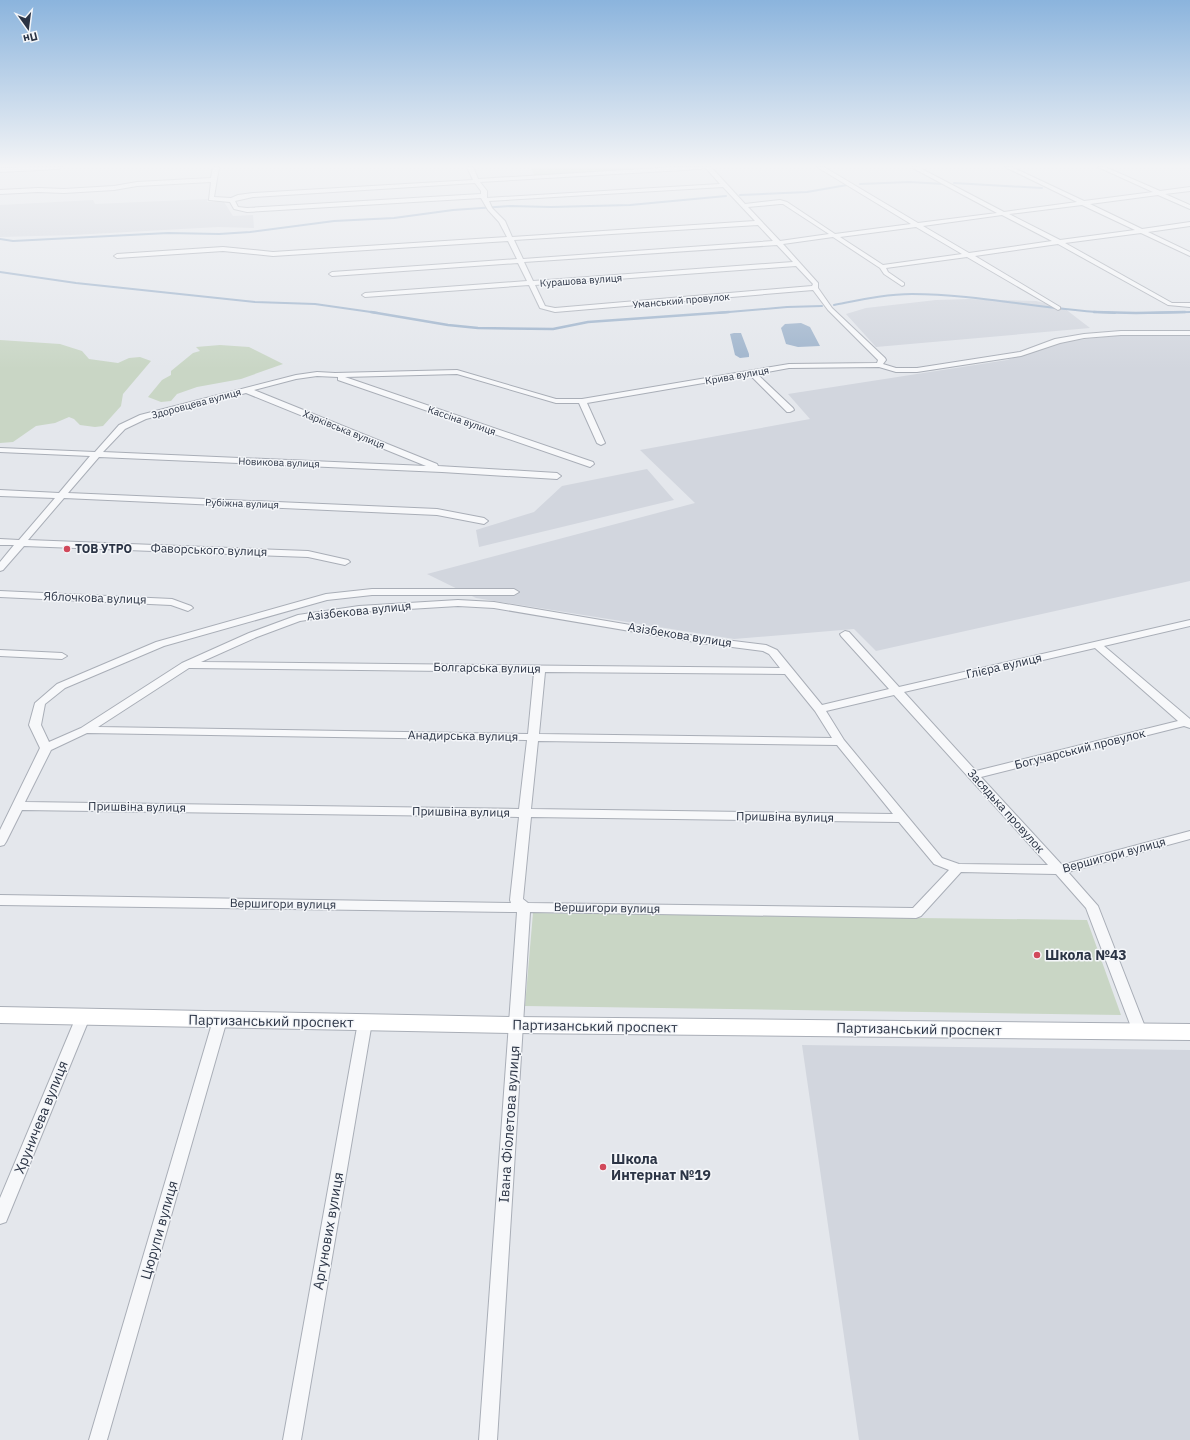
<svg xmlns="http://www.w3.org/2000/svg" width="1190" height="1440" font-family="'IBM Plex Sans',sans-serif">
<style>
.built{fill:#d2d6de}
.green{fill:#c9d6c5}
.water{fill:#9fb4cc}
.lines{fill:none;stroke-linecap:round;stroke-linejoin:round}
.stream-far1{stroke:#9fb4cc;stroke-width:2}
.stream{stroke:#9fb4cc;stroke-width:2.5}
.street-casing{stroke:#a9aeb7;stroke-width:2}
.secondary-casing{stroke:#a9aeb7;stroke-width:2}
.street{fill:#f7f8fa;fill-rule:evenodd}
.secondary{fill:#fff;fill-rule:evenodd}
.poi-dot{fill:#d1495b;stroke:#f4f6f9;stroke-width:1.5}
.labels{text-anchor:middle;stroke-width:3;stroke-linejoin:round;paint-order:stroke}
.far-street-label{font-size:10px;fill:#2b3445;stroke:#f4f6f9}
.poi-label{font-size:12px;font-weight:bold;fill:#2b3445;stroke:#f4f6f9;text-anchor:start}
.street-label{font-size:12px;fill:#2b3445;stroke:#f4f6f9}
.near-poi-label{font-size:14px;font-weight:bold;fill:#2b3445;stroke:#f4f6f9;text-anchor:start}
.near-street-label{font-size:14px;fill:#2b3445;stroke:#f4f6f9}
</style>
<rect width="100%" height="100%" fill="#e4e7ec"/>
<path class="built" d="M208,199l-1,3h17l9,14 20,-1 1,13 -36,-1 -145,8 -73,2v-32l93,-5 2,4z
M969,299l67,2 28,7 26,20 -214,19 -30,-33 20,-6 70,-8z
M1129,334h61v247l-314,70 -22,-22 -120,10 -258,-41 -49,-24 268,-71 -55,-53 170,-31 -22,-25 219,-34 54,-18z
M647,469l27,31 -195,47 -3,-17 58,-18 28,-26z
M802,1045l388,5v390h-331z"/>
<path class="green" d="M530,167h99l3,3 -97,6z
M0,340l60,4 22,7 7,8 29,4 11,-5 11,-1 11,4 -28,33 -2,12 -18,20 -8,1 -15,-2 -6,-6 -5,-2 -14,6 -19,3 -23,16 -13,1z
M220,345l29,2 34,17 -42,15 -44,8 -20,7 -6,7 -10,1 -13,-5 14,-17 9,-5v-4l22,-18 7,-2 -4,-4z
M533,913l554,7 34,95 -596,-9z"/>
<path class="water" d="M801,323l9,4 10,19 -22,1 -12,-3 -5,-16 4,-4z
M734,333h7l8,21v3l-9,1 -5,-3 -5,-21z"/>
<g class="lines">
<path class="stream-far1" d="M954,183l88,5
M860,184l49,-2 35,2
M740,195l67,-3 40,-7
M0,239l13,2 155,-8 51,1 31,-2 84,-11 60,-3 59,-8 57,-4 41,1 79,-2 96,-9
M0,272l76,11 179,19 60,2 63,9
M834,305c26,-5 52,-11 78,-11 68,0 135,17 203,19
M717,313l70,-6 35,-1
M1150,313l40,-1"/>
<path class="stream" d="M371,312l77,13 30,3 75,1 35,-7 141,-10
M1094,312l42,1 49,-1"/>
<defs>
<path id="street" d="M213,167h6l-5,30 17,1 7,-3 15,-2 220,-13 -6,-13h6l5,12 197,-12h29l-3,2 -221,13 7,9v7l233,-14 -15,-17h6l34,37 35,-4 7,2 48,32 76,-10 -94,-57h7l94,56 79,-10 -86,-46h7l86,45 73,-10 -72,-35h7l72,34 69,-9 -55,-25h7l55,24 30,-4v4l-25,3 25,11v4l-32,-14 -68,9 52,25 48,-7v4l-42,6 42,20v4l-49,-23 -76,10 107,60h18v4l-22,-2 -110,-61 -83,12 85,51v2l-2,1 -91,-53 -81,11 2,4 16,11v2l-2,1 -18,-12 -4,-6 -47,-31 -50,7 35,39v5l14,20 53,50 1,2 -3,4 13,4h21l103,-16 35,-13 29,-5 37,-3h69v4h-69l-37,3 -24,5 -39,13 -104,16h-21l-17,-5 -90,1 -32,6 36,34 1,2 -4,2h-3l-37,-37 -163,28 18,40 -4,2 -4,-2 -18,-40h-23l-99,-29 -112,3 248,85 1,2 -4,3 -252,-87v-3l-21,-1 -21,3 -42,11 183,74 1,2 119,7 4,3 -4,3 -115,-7 -343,-15 -31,36 369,16 47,9 4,3 -4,3 -47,-9 -373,-17 -36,42 280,11 40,9 2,2 -5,3 -37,-8 -284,-11 -21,24 -3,1v-9l14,-17h-14v-6l19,1 36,-42 -55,-2v-6l59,3 31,-37 -90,-4v-4l95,4 24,-27 21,-10 156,-40 21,-3 18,1 122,-3 99,29h26l207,-35 88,-1 1,-3 -50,-50 -15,-20 -258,22 -15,-4 -11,-23 -164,12 -3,-2 3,-2 162,-12 -9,-18 -186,13 -3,-2 3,-2 185,-13 -9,-18 -235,15 -50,-5 -106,7 -3,-2 3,-2 106,-7 50,5 234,-15 -8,-15 -11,-12 -7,-12 -234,14 -13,-3 -4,-7 -21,-2 2,-18 -74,4 -23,4 -50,3 -26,-1 -38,2v-4l38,-2 26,1 50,-3 23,-4 74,-4zM475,183l6,8v3l-234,14 -9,-1 -3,-6 18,-4zM723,187l32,34 -243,16 -7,-16 -13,-13 -3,-7zM780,204h3l46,30 -49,7 -32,-34zM1082,205l53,25 -75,10 -51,-26zM1002,215l50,26 -83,12 -46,-27zM758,225l15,16 -250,18 -9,-19zM916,227l46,27 -79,11 -43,-28zM777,245l16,17 -260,19 -9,-19zM796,266l17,18 -1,2 -257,22 -10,-2 -10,-21zM246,393l180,73 -323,-14 22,-23 21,-10z
M372,589h142l5,3 -5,3h-142l-45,5 -163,46 -99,42 -20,16 -4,21 8,17 32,-14 101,-65 67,-30 49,-18 61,-9 99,-6 36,2 207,35 65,8 11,5 45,55 67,-16 -48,-53 -1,-2 5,-3 4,1 50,55 291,-67v6l-86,20 86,73v9l-6,-2 -203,51 81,88 128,-34v8l-122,33 30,34 49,126 -2,4 -5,2 -5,-2 -2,-4 -47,-124 -30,-34 -95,-2 -40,44 -5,2 -386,-6 -33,528h-18l38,-528 -517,-7v-10l511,8 -1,-3 9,-83 -497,-7 -16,32 -2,3 -4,1v-16l40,-82 -11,-23 6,-22 22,-19 99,-42 170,-48zM458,606l36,2 207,35 62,8 6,3 11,14 -579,-6 56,-25 43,-16 59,-9zM1095,648l83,73 -202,50 -72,-79zM189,668h2l343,4 -6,62 -430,-7zM545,672l240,2 30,37 17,27 -293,-4zM894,695l154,170 -89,-1 -17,-6 -98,-118 -18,-29zM87,733l440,7 -8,69 -494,-7 26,-52zM538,741l299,4 56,69 -362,-5zM531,817l368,5 35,42 15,6 -36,38 -385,-5 -5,-4z
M0,591l172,8 19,7 2,2 -5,3 -17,-6 -171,-8z
M0,650l62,3 5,3 -5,3 -62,-3z
M83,1012l5,1 2,4 -82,200 -2,5 -6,2v-26l76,-181 2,-4z
M220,1015l5,1 2,4 -120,420h-18l124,-420 2,-4z
M365,1017l5,1 2,4 -71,418h-18l75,-418 2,-4z"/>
<path id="secondary" d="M62,167l-4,2 -58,3v-4z
M0,1007l516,10 674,7v16l-674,-7 -516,-10z"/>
</defs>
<use href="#street" class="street-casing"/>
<use href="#secondary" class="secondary-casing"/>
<use href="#street" class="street"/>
<use href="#secondary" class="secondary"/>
</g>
<linearGradient id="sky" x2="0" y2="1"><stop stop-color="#8bb4dd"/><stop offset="0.45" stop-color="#f3f4f6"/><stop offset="1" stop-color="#f3f4f6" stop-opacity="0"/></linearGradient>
<rect width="1190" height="369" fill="url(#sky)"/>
<g class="poi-dot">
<circle cx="67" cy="549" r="4"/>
<circle cx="1037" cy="955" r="4"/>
<circle cx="603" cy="1167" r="4"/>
</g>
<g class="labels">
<g class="far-street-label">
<text transform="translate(581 280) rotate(-4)" y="4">Курашова вулиця</text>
<text transform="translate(681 300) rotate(-5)" y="4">Уманський провулок</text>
<text transform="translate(737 375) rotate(-10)" y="4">Крива вулиця</text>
<text transform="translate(196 403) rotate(-15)" y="4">Здоровцева вулиця</text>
<text transform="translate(462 420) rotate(19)" y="4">Кассіна вулиця</text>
<text transform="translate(344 429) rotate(22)" y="4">Харківська вулиця</text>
<text transform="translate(279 462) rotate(2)" y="4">Новикова вулиця</text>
<text transform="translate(242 503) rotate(2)" y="4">Рубіжна вулиця</text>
</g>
<g class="poi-label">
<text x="75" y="553">ТОВ УТРО</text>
</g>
<g class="street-label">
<text transform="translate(209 550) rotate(2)" y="4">Фаворського вулиця</text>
<text transform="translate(95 598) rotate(2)" y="4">Яблочкова вулиця</text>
<text transform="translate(359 611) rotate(-6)" y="4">Азізбекова вулиця</text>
<text transform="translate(680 635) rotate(9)" y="4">Азізбекова вулиця</text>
<text transform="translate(1004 666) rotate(-13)" y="4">Глієра вулиця</text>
<text transform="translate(487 668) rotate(1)" y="4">Болгарська вулиця</text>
<text transform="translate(463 736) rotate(1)" y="4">Анадирська вулиця</text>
<text transform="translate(1080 749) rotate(-14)" y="4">Богучарський провулок</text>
<text transform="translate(137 807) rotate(1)" y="4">Пришвіна вулиця</text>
<text transform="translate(1006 811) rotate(48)" y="4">Засядька провулок</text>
<text transform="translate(461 812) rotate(1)" y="4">Пришвіна вулиця</text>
<text transform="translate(785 817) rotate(1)" y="4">Пришвіна вулиця</text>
<text transform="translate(1114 855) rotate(-15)" y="4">Вершигори вулиця</text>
<text transform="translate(283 904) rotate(1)" y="4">Вершигори вулиця</text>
<text transform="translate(607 908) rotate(1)" y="4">Вершигори вулиця</text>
</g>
<g class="near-poi-label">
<text x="1045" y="960">Школа №43</text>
<text x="611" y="1164">Школа<tspan x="611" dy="16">Интернат №19</tspan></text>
</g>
<g class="near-street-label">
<text transform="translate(271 1021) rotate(1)" y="5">Партизанський проспект</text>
<text transform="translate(595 1026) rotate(1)" y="5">Партизанський проспект</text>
<text transform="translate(919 1029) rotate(1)" y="5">Партизанський проспект</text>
<text transform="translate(41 1117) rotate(-68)" y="5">Хруничева вулиця</text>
<text transform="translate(509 1124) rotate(-86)" y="5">Івана Фіолетова вулиця</text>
<text transform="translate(159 1230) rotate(-74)" y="5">Цюрупи вулиця</text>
<text transform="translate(328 1231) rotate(-80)" y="5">Аргунових вулиця</text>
</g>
</g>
<g transform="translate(28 28) rotate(166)" stroke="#f4f6f9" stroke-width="3" paint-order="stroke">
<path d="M0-3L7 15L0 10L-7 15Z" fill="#2b3445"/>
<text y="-6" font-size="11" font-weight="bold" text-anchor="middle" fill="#2b3445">Пн</text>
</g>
</svg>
